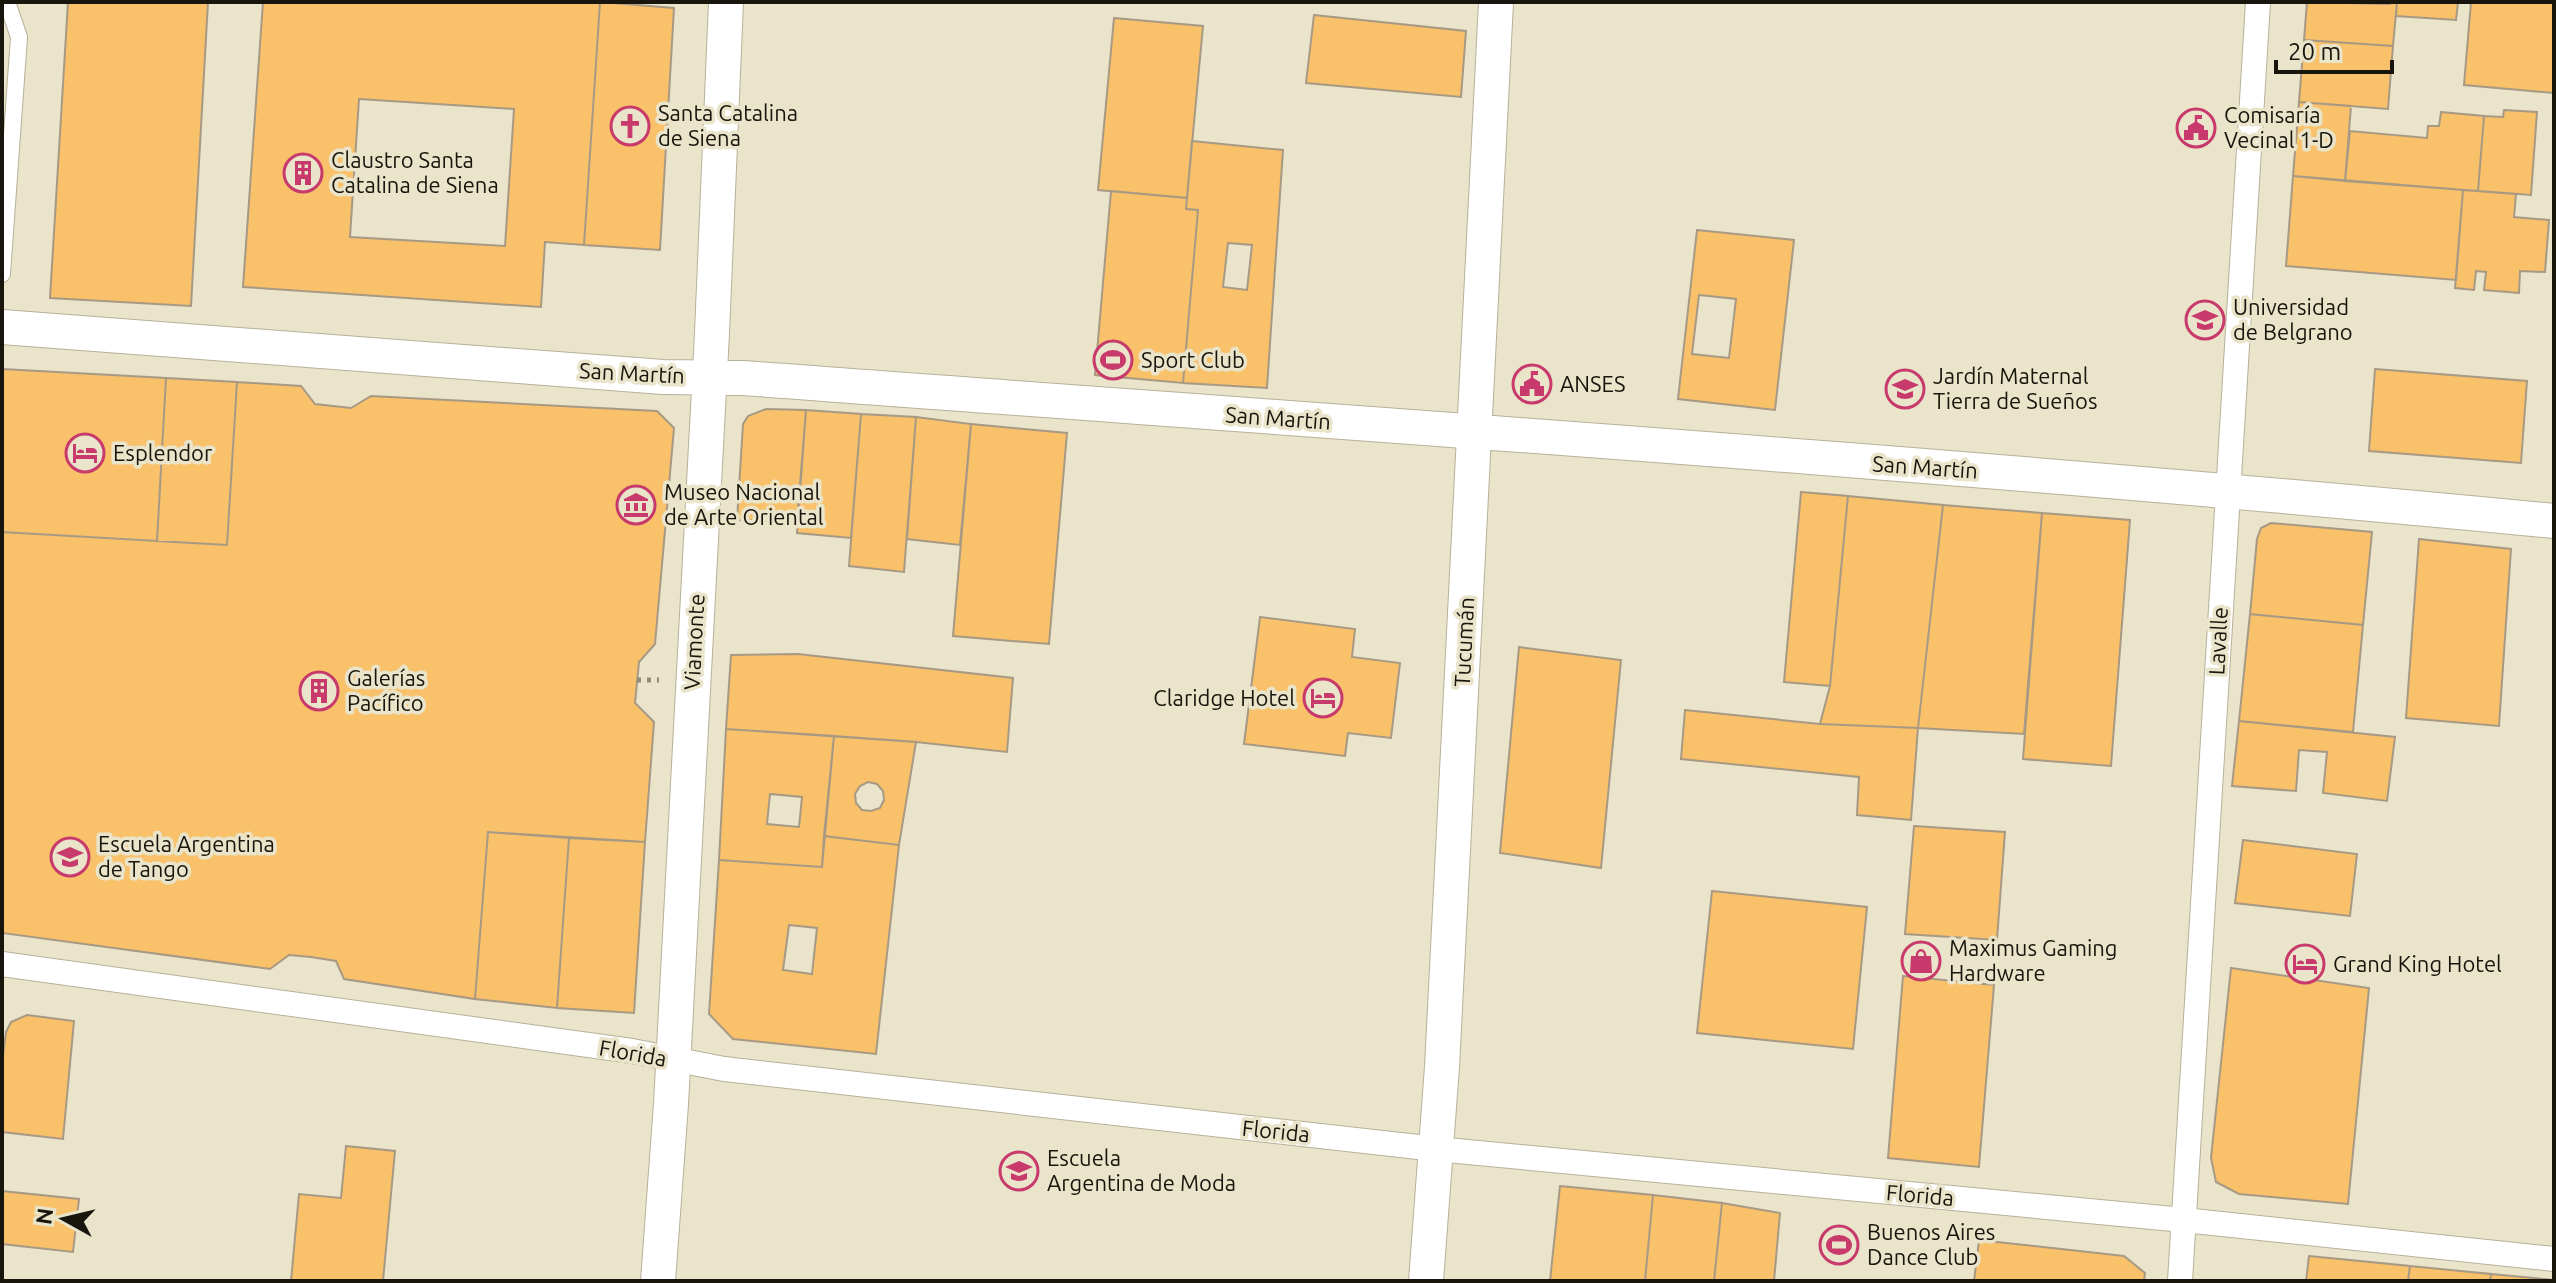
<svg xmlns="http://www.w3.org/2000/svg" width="2556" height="1283" font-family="Ubuntu,sans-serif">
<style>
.building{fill:#f8c16a;stroke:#a89984;stroke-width:2;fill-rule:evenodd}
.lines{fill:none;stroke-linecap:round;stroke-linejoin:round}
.service-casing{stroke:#b7b199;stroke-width:18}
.pedestrian-casing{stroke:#b7b199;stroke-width:26}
.minor-casing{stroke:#b7b199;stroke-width:36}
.path{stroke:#8e8a78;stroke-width:5;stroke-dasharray:4 6;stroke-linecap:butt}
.service{stroke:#fff;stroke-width:16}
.pedestrian{stroke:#fff;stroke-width:24}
.minor{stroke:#fff;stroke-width:34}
.labels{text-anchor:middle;stroke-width:7;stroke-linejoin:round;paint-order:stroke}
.poi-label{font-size:22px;fill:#17150c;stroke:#eae4cb;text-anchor:start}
.street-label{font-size:22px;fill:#17150c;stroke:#eae4cb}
</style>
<rect width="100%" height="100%" fill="#eae4cb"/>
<path class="building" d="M68,2h140l-17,304 -141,-8z
M263,2h337l-16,243 -39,-3 -4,65 -298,-20zM359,99l155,10 -9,137 -155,-9z
M600,2l74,6 -14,242 -76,-5z
M2307,2l81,2 9,-2 -4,44 -89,-6z
M2397,2h61l-2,18 -60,-4z
M2471,2h83v91l-90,-8z
M1314,15l152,16 -5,66 -155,-14z
M1114,18l89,8 -16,172 -89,-8z
M2304,40l89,6 -5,63 -89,-7z
M2299,102l52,4 -6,75 -52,-5z
M2504,110l33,2 -6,83 -53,-4 6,-75 19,1z
M2441,112l43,4 -6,75 -133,-10 5,-50 77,7 1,-12h11z
M1192,141l91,9 -16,238 -84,-5 15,-173 -12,-1zM1228,243l24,2 -5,45 -24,-3z
M2293,176l170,14 -7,90 -170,-14z
M2463,190l53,4 -2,23 35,3 -4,52 -25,-1 -1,22 -35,-3 2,-18 -10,-1 -2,19 -19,-2z
M1111,191l76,7 -1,11 12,1 -15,173 -88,-8z
M1697,230l97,10 -19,170 -97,-11zM1699,295l37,4 -7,59 -37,-4z
M2,369l164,9 -9,163 -155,-9z
M2375,369l152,12 -6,82 -152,-12z
M166,378l71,4 -10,163 -70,-4z
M237,382l64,4 14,18 36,4 20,-12 286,15 17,17 -19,216 -16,18 -4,41 19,19 -9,120 -157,-10 -13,167 -131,-20 -8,-18 -25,-4 -22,-2 -19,14 -268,-36v-401l225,13z
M766,409l40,1 -9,112 -60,-2 6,-96 5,-8z
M806,410l55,4 -10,124 -54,-5z
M861,414l55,3 -12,155 -55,-6z
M916,417l55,7 -11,121 -53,-6z
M971,424l96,9 -18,211 -96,-8z
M1801,492l47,4 -18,190 -46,-4z
M1848,496l95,9 -25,223 -98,-4 10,-38z
M1943,505l99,8 -18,221 -106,-6z
M2042,513l88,7 -19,246 -88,-7z
M2271,523l101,9 -9,93 -113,-11 7,-75 4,-11z
M2419,539l92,10 -12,177 -93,-8z
M2250,614l113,11 -10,107 -114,-11z
M1260,617l95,12 -3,28 48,6 -9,75 -43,-5 -3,23 -101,-12z
M1519,647l102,13 -20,208 -101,-15z
M798,654l215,24 -6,74 -91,-10 -190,-13 5,-74z
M1685,710l135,14 98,4 -7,92 -54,-5 2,-38 -178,-18z
M2239,721l156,16 -8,64 -64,-8 4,-41 -28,-2 -3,41 -64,-5z
M726,729l108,7 -12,131 -103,-7zM770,794l32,3 -3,30 -32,-3z
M834,736l82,6 -17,103 -75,-9zM868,782l9,2 6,7 1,9 -4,8 -9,3 -9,-1 -6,-7 -1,-9 5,-8z
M1914,826l91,6 -8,108 -92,-6z
M488,832l81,6 -12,170 -82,-9z
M824,836l75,9 -23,209 -143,-15 -24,-25 10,-154 103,7zM789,925l28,3 -5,46 -29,-4z
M569,838l76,4 -11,171 -77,-5z
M2243,840l114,14 -7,62 -115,-13z
M1712,891l155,16 -14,142 -156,-16z
M2231,968l138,20 -21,216 -109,-10 -23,-12 -5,-24z
M1903,976l91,9 -15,182 -91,-9z
M27,1015l47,6 -11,118 -61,-7v-68l4,-32 5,-10z
M346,1146l49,5 -12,130h-92l8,-87 42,4z
M1560,1186l93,9 -8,86h-95z
M2,1191l77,8 -6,53 -71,-8z
M1653,1195l69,8 -8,78h-69z
M1722,1203l58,10 -6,68h-60z
M1979,1240l145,16 21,17 -1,8h-170z
M2309,1256l101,10 -2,15h-102z
M2410,1266l81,8 -1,7h-82z
M2491,1274l63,6v1h-64z"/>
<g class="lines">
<defs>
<path id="service" d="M2,274l17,-237 -12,-35"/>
<path id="pedestrian" d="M2,964l630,87 92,18 712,80 748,71 370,39
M2180,1281l78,-1279"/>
<path id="minor" d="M2,327l661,50 80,1c604,45 1208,85 1811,143
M658,1281l13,-177 41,-771 14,-331
M1426,1281l16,-214 54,-1065"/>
</defs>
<use href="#service" class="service-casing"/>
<use href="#pedestrian" class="pedestrian-casing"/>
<use href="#minor" class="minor-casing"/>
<path class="path" d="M637,680h22"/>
<use href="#service" class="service"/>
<use href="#pedestrian" class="pedestrian"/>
<use href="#minor" class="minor"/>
</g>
<defs>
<symbol id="church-ring" viewBox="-11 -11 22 22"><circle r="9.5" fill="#eae4cb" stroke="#c73a6b" stroke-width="1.5"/><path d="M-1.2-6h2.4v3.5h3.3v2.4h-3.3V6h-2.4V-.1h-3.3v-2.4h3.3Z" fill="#c73a6b"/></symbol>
<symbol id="civic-ring" viewBox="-11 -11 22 22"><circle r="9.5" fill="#eae4cb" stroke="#c73a6b" stroke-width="1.5"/><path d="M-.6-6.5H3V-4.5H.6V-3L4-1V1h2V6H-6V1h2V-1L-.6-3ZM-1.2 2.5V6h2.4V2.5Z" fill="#c73a6b"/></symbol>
<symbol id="building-ring" viewBox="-11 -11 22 22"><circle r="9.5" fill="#eae4cb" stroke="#c73a6b" stroke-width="1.5"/><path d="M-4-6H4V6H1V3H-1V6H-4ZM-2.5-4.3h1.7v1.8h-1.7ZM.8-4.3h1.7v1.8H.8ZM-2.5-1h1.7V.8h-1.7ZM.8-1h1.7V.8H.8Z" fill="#c73a6b"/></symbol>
<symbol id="university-ring" viewBox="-11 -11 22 22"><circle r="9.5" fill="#eae4cb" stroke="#c73a6b" stroke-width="1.5"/><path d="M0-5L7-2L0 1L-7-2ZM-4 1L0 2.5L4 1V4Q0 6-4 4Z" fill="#c73a6b"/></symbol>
<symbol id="stadium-ring" viewBox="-11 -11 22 22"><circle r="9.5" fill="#eae4cb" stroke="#c73a6b" stroke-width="1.5"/><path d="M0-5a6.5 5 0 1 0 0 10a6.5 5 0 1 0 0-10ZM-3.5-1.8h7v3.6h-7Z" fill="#c73a6b"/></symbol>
<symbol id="school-ring" viewBox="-11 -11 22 22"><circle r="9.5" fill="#eae4cb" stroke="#c73a6b" stroke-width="1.5"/><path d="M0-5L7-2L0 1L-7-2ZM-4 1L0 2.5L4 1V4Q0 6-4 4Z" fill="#c73a6b"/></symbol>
<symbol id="hotel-ring" viewBox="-11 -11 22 22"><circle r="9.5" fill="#eae4cb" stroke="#c73a6b" stroke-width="1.5"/><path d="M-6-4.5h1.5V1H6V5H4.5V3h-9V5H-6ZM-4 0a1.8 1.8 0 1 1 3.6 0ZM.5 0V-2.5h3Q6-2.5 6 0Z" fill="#c73a6b"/></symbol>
<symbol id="museum-ring" viewBox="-11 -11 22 22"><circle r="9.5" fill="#eae4cb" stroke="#c73a6b" stroke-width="1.5"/><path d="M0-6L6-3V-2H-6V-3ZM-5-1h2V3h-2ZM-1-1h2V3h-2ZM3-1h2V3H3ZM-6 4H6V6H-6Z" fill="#c73a6b"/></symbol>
<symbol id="shop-ring" viewBox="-11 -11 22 22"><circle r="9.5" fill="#eae4cb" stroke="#c73a6b" stroke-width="1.5"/><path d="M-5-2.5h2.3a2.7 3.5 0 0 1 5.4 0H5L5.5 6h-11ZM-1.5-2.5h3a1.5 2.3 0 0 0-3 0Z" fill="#c73a6b"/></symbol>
</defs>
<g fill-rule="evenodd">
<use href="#church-ring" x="608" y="104" width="44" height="44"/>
<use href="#civic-ring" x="2174" y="106" width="44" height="44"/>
<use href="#building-ring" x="281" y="151" width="44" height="44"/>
<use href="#university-ring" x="2183" y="298" width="44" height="44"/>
<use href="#stadium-ring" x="1091" y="338" width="44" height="44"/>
<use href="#civic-ring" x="1510" y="362" width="44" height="44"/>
<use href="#school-ring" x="1883" y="367" width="44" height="44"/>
<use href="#hotel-ring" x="63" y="431" width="44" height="44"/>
<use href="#museum-ring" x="614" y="483" width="44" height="44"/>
<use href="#building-ring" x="297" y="669" width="44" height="44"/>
<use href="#hotel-ring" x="1301" y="676" width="44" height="44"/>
<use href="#university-ring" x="48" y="835" width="44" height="44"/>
<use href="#shop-ring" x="1899" y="939" width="44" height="44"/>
<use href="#hotel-ring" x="2283" y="942" width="44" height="44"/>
<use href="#university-ring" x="997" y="1149" width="44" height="44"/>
<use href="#stadium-ring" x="1817" y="1223" width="44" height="44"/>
</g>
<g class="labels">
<g class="poi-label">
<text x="658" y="121">Santa Catalina<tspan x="658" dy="25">de Siena</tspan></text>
<text x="2224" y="123">Comisaría<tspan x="2224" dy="25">Vecinal 1-D</tspan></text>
<text x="331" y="168">Claustro Santa<tspan x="331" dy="25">Catalina de Siena</tspan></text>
<text x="2233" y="315">Universidad<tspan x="2233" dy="25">de Belgrano</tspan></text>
<text x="1141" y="368">Sport Club</text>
<text x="1933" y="384">Jardín Maternal<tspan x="1933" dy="25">Tierra de Sueños</tspan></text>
<text x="1560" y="392">ANSES</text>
<text x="113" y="461">Esplendor</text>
<text x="664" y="500">Museo Nacional<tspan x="664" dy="25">de Arte Oriental</tspan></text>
<text x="347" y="686">Galerías<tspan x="347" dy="25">Pacífico</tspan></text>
<text x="1295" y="706" text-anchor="end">Claridge Hotel</text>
<text x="98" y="852">Escuela Argentina<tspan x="98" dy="25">de Tango</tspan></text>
<text x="1949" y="956">Maximus Gaming<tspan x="1949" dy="25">Hardware</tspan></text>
<text x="2333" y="972">Grand King Hotel</text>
<text x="1047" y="1166">Escuela<tspan x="1047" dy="25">Argentina de Moda</tspan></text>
<text x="1867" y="1240">Buenos Aires<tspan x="1867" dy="25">Dance Club</tspan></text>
</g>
<g class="street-label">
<text transform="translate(632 373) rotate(3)" y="8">San Martín</text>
<text transform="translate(1278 418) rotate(4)" y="8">San Martín</text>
<text transform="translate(1925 467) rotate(4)" y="8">San Martín</text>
<text transform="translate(2218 641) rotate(-87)" y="8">Lavalle</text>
<text transform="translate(694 642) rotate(-87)" y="8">Viamonte</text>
<text transform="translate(1464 642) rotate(-87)" y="8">Tucumán</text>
<text transform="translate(633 1053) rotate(10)" y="8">Florida</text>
<text transform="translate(1276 1131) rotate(6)" y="8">Florida</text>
<text transform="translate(1920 1195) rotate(5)" y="8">Florida</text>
</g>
</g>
<rect width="2556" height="1283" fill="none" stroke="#17150c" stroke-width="8"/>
<g transform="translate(64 1219) rotate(278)" stroke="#eae4cb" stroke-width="6" paint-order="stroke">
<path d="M0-6L14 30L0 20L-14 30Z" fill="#17150c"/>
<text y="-12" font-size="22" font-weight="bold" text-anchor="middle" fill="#17150c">N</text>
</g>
<path d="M2276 60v12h116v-12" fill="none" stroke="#17150c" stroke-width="4"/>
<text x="2288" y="60" font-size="24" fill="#17150c" stroke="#eae4cb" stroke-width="6" paint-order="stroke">20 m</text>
</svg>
